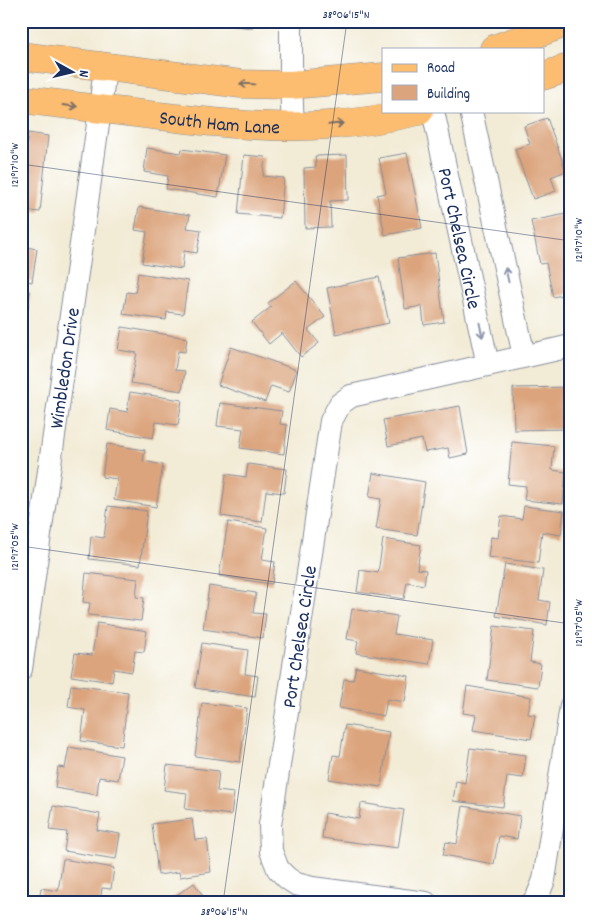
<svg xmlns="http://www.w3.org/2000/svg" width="592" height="924" font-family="Dekko,sans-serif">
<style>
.building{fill:#dba47d}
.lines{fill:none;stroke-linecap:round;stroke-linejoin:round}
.minor-casing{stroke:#868d9a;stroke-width:24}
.major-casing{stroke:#868d9a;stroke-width:29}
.minor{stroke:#fff;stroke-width:22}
.major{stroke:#fcbd6f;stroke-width:28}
.oneway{stroke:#806f66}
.oneway2{stroke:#8d97ae}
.ticks{fill:none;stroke:#1b2f5e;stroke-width:1;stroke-opacity:0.45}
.labels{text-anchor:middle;stroke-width:4.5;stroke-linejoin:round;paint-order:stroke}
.street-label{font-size:20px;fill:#1b2f5e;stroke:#fff}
.neatline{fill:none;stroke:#1b2f5e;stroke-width:2}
.ticks-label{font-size:12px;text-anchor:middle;fill:#1b2f5e}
</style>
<rect width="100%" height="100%" fill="#fff"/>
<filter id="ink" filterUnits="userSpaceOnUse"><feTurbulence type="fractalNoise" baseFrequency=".02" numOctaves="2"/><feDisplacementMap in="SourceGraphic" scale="10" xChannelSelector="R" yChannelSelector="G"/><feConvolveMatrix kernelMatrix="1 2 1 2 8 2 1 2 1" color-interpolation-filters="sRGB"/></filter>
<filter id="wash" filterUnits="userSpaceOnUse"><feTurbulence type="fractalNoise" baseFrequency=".0096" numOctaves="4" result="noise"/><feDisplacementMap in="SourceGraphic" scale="20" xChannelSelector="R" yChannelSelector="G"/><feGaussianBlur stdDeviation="1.12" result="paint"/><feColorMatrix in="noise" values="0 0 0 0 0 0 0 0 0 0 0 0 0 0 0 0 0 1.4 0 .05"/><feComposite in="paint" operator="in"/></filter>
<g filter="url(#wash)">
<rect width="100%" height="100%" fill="#f2ebd5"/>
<g id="blocks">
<path class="building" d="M210,21h43l-1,7 -42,-5z
M377,21h15l-1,3 -14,-2z
M547,118l19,53 -15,6 5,14 -23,8 -18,-50 15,-5 -6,-18z
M28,133l20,3 -8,76 -19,-2v-43h3z
M147,148l34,5 1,-4 43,6 -7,42 -52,-8 2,-13 -24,-4z
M407,153l15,75 -37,7 -8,-40 9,-2 -7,-35z
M244,155l21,2 -2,19 21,2 -4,40 -42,-4z
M347,155l1,45 -18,1 1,26 -26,1 -1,-60 12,-1 -1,-11z
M139,207l51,8 -3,13 14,2 -4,23 -13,-2 -2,18 -40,-6 5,-31 -12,-2z
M571,213v44h-2l2,10v26l-18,4 -7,-34 -6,1 -9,-43z
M21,246l16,3 -5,33 -11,-2z
M435,253l9,69 -20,3 -2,-19 -17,3 -7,-51z
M138,273l50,8 -5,33 -16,-2 -1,8 -43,-6 4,-22 8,1z
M379,277l10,46 -53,11 -9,-46z
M296,281l29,36 -17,13 11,13 -18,14 -19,-24 -13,11 -17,-22 19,-15 -3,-4z
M21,291l9,1 -3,24 -6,-1z
M122,327l65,11 -2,14 -7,-1 -3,19 10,1 -3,20 -51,-8 6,-30 -19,-3z
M231,347l66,23 -8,22 -18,-6 -6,16 -47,-17z
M571,387v19l-5,1v22l-52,1 -1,-42z
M130,392l52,8 -4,25 -22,-3 -3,16 -46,-8 3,-21 17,3z
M220,403l62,8 -2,13 7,1 -3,29 -44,-6 3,-19 -26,-3z
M460,406l8,48 -18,4 -2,-10 -23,4 -3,-13 -34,7 -5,-26z
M512,442l42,4 -2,24 14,2 -3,32 -39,-4 2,-14 -18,-2z
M107,444l38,6 -2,11 20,4 -7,42 -42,-7 3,-21 -15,-2z
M248,464l39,5 -3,24 -18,-2 -4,31 -41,-6 5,-42 20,3z
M373,473l52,9 -8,53 -41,-6 5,-30 -12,-2z
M108,506l39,5 -7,54 -51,-6 2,-23 13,2z
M524,506l40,5 -3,24 -19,-3 -4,31 -50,-6 3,-20 7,1 3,-22 21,3z
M228,522l39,6 -5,32 13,2 -3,22 -53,-8z
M383,539l38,6 -4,24 9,1 -2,15 -17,-3 -3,17 -47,-7 3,-22 18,3z
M505,564l38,6 -4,30 11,2 -3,23 -51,-9z
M86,573l52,6 -2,18 8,1 -3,23 -53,-6 2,-12 -7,-1z
M209,586l47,7 -3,20 13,1 -3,24 -60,-9z
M352,609l45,7 -3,18 39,6 -4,24 -73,-11 2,-12 -11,-2z
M97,623l50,8 -3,21 -9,-1 -3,21 -18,-3 -2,13 -41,-6 4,-23 17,2z
M494,626l40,5 -4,31 11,2 -3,23 -51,-7z
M202,643l46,7 -3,24 13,2 -3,21 -60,-9z
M356,667l53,9 -4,26 -18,-3 -3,17 -45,-8 5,-29 9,1z
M71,685l57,7 -6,54 -41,-5 4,-31 -17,-3z
M467,686l64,11 -3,17 7,1 -4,24 -58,-9 3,-15 -13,-2z
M202,703l45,5 -7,54 -45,-6z
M345,725l44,7 -8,55 -52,-8 4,-24 7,1z
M69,747l53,9 -4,24 -19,-3 -2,18 -42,-7 3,-21 7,1z
M470,748l56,7 -3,23 -16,-2 -4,31 -50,-6 3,-20 9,2z
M167,765l52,6 -2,20 17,2 -3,22 -46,-6 2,-16 -23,-3z
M361,803l43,7 -6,38 -76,-10 3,-25 34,6z
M53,806l47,8 -3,16 23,4 -4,25 -52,-8 3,-19 -18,-2z
M463,806l57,10 -3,23 -18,-3 -5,28 -51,-9 3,-13 11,2z
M192,819l3,21 12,-1 4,33 -31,5 -1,-5 -21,3 -6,-51z
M63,859l51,9 -3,21 -9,-1 -2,15h-61l2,-15 17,3z
M194,883l14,20h-43z"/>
</g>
</g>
<g filter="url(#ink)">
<use href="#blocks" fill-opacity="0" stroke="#868d9a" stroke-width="1"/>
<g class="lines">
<defs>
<g id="minor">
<path d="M291,21v64l2,41"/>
<path id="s1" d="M433,111l55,254"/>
<path d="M471,111l53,245"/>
<path id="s2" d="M21,669l79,-559 5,-43"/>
<path id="s3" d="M426,903l-114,-15 -16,-4 -9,-6 -9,-9 -7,-18 -1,-26 61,-404 9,-17 11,-8 220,-50"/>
<path d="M532,903l4,-3 8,-20 27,-174"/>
</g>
<g id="major">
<path d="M494,49l77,-28"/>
<path d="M21,56l220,28 50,1 92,-8"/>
<path d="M543,76l28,-9"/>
<path id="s4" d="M21,99c52,7 104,13 155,19 51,6 102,11 152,7 31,-2 61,-7 91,-14"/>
</g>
</defs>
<use href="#minor" class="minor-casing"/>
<use href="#major" class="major-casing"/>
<use href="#minor" class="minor"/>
<use href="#major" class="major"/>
</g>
<defs><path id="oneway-shaft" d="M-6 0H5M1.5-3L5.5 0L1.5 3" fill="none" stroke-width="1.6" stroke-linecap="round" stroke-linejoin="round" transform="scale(1.25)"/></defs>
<g class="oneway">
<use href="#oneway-shaft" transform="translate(247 84) rotate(-178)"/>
<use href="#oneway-shaft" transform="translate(70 106) rotate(7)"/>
<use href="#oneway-shaft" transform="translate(336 124) rotate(-6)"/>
</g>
<g class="oneway2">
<use href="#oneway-shaft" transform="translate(507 275) rotate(-102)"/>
<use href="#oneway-shaft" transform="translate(481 330) rotate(78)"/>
</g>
</g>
<path class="ticks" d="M21,164l550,77M21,546l550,78M223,903l124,-882"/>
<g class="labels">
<g class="street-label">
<text dy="7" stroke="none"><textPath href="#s4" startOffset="200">South Ham Lane</textPath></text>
<text dy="7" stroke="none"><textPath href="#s1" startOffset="130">Port Chelsea Circle</textPath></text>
<text dy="7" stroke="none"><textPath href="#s2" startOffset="304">Wimbledon Drive</textPath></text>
<text dy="7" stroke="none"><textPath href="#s3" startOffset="391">Port Chelsea Circle</textPath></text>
</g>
</g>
<rect width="592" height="924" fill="none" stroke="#fff" stroke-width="55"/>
<rect x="382" y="48" width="162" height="65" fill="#ffffff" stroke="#a4acbf"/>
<rect x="392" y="64" width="25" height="8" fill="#fcbd6f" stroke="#a4acbf"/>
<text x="427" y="72" font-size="15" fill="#1b2f5e">Road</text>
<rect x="392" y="85" width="25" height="15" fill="#dba47d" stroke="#a4acbf"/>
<text x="427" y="98" font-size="15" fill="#1b2f5e">Building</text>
<g transform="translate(72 72) rotate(98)" stroke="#ffffff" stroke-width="4" paint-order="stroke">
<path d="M0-4L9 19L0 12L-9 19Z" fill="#1b2f5e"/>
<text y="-8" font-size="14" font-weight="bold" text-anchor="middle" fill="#1b2f5e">N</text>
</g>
<rect x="28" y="28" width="536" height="868" class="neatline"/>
<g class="ticks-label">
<text x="346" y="18">38°06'15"N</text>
<text transform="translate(14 165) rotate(-90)" y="4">121°17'10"W</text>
<text transform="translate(578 240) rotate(-90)" y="4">121°17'10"W</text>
<text transform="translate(14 547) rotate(-90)" y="4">121°17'05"W</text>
<text transform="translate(578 623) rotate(-90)" y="4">121°17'05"W</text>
<text x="224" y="915">38°06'15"N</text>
</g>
</svg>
